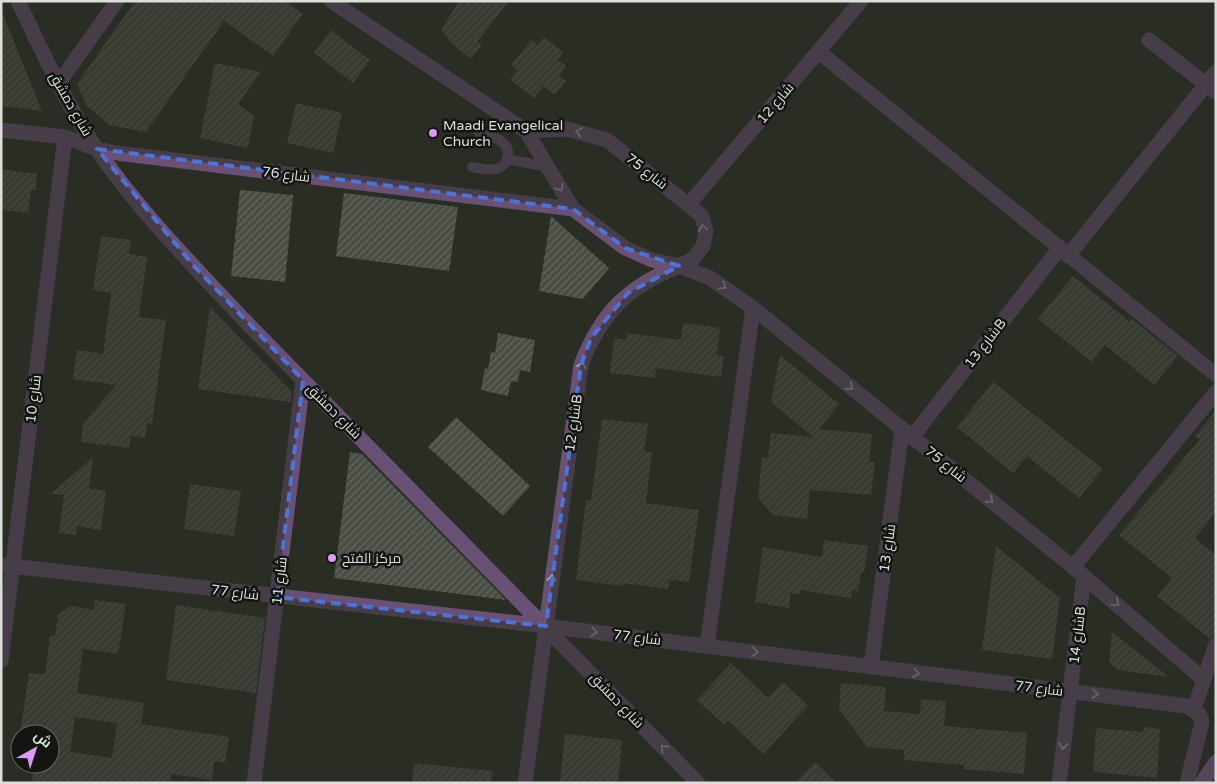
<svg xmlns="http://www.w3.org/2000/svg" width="1217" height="784" font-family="'Varela Round',Cairo,sans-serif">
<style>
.building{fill:url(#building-hatch);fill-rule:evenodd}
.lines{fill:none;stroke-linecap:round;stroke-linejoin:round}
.lane{stroke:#695075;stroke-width:10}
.street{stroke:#695075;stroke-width:15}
.secondary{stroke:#8c649e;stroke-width:15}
.oneway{stroke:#a89fac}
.marked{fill:none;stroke:#4d72d8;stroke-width:4;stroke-dasharray:10 6;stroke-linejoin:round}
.poi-dot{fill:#da9af6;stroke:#131511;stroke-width:2}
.labels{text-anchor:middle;stroke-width:5;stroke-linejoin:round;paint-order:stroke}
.street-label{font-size:14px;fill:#dcdfd9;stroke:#131511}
.poi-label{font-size:14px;fill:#dcdfd9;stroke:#131511;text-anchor:start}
</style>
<defs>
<pattern id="building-hatch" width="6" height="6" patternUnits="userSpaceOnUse" patternTransform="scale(1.25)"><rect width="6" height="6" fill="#494d44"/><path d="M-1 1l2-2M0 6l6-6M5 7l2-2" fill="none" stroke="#63665e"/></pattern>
</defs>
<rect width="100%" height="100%" fill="#292d24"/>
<path class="building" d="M135,1h150l18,13 -30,42 -49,-35 -78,111 -37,-7 -23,-20 -9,-21z
M459,1h50l-32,41 5,3 -11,14 -18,-14 -12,-15z
M1,12h1l40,99 -41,-5z
M331,30l39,30 -17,23 -39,-30z
M544,37l19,15 -5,8 8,6 -7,10 7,5 -11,14 -12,-9 -9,12 -24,-18 7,-10 -6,-5 20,-25 7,5z
M215,63l46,9 -23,32 16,12 -6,32 -48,-10z
M296,103l46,10 -9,40 -46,-10z
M1,169l36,5 -1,16h-5l-3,23 -27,-3z
M240,190l53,5 -8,87 -54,-6z
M344,193l114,14 -9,64 -113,-15z
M551,216l58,52 -26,31 -44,-8z
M101,236l30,4 -2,14 18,3 -8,60 27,3 -14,104 -5,-1 -2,15 -14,-2 -2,12 -48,-6 2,-18 33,-39 -43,-6 4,-29 26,4 8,-61 -18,-3z
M1073,276l57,46 2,-3 46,37 -24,29 -49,-40 -13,17 -54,-43z
M210,307l82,85 -1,10 -93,-13z
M683,323l37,5 -3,27 7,1 -3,21 -65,-9 -1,10 -45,-5 4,-35 12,2 1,-7 54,7z
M498,333l37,7 -5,32 -10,-2 -2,12 -7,-1 -3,15 -27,-6 4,-22 3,1 3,-17 4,1z
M780,355l59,49 -20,25 53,5 -3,28h6l-4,33 -61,-5 -3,29 -34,-4 -15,-17 4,-41 6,1 3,-25 42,4 -42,-35z
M993,382l110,87 -24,29 -52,-42 -14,17 -56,-46z
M1216,410v103l-21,25 21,17v80l-7,3 -52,-42 15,-18 -53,-43 81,-96 -5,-3z
M456,417l74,69 -27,30 -75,-69z
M602,419l46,5 -4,27 8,1 -6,51 53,7 -10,72 -19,-2 -2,9 -45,-6 -1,3 -46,-6 10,-80h5z
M350,452l12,2 144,146 -172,-22z
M93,457l-4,31 17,3 -5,39 -24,-4 -1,9 -17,-2 5,-38 -13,-1z
M190,484l51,7 -7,45 -50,-7z
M824,540l44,6 -4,27 -3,-1 -3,19 -6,-1 -1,8 -50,-8 -1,5 -9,-2 -2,15 -34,-6 8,-55 59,10z
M996,546l64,52 -8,61 -70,-9z
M95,600l31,4 -8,50 -35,-5 -6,44 67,10 -3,21 88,13 -4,26 -11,-2 -2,19 -41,-6v9h-139l2,-16 -18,-2 4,-28v27h30v-30h-30l9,-61 16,1 5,-38h5l3,-21 13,-9 22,4zM75,717l42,6 -5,35 -42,-6z
M176,605l89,13 -9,75 -90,-13z
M1112,632l57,45 -51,-7 -9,-8z
M731,663l37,35 15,-16 25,24 -45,48 -35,-34 -4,5 -27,-25z
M841,683l45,4 -2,24 36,3 1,-15 25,2 -2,25 83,7 -3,41 -60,-5v-4l-60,-5v-10l-37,-3 -28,-38z
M1144,727l16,2 -3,49 -64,-6 3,-44 47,4z
M565,734l57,6 -4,43h-58z
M815,762l22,21h-42z
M414,763l78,8 -1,12h-79z"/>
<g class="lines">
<path class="lane" d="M507,159l41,8
M472,167c7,1 17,4 24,2 5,-1 9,-5 11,-10 6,-19 -16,-22 -28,-26"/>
<path class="street" d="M18,1c24,50 47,101 78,147 41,61 101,122 151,175l451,460
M331,1l195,130 47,78 52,39 27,12 27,6 14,-7 10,-13 3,-16 -5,-15 -94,-75 -40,-11 -41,2
M1149,40l67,52
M819,52l397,323
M58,84l59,-83
M1,130l64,7 32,12 20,4 456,56
M689,204l172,-203
M1068,256l148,-184
M912,437l147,-188
M1,565l545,61 641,80 12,8 3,8 -15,61
M1073,567l143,-175
M707,646l46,-338
M1,661l64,-524
M871,667l31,-238
M1194,709l22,-65
M254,783l49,-403
M525,783l56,-418c20,-52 46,-78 98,-99l31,12 43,30 320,259 130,112
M1059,783l25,-207"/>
<path class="secondary" d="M1202,783l14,-21"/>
</g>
<defs><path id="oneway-chevron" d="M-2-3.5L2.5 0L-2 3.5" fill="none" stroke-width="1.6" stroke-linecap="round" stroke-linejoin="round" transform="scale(1.25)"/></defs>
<g class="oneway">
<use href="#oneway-chevron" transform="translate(579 132) rotate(-169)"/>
<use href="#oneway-chevron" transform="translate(560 188) rotate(57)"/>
<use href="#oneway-chevron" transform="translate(703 228) rotate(-98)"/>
<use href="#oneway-chevron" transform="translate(723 286) rotate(32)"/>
<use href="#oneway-chevron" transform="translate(582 365) rotate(-75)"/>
<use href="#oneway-chevron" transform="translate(850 387) rotate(39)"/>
<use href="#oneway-chevron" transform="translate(990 500) rotate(39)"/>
<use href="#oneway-chevron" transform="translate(552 578) rotate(-82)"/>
<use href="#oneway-chevron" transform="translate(1116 603) rotate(41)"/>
<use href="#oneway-chevron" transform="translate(594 632) rotate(7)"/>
<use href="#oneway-chevron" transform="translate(755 652) rotate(7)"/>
<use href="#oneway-chevron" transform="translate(916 673) rotate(7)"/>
<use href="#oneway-chevron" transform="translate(1095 694) rotate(7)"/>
<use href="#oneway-chevron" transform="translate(1063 746) rotate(97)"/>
<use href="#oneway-chevron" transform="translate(664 748) rotate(-134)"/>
</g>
<path d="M0 0H1217V784H0ZM97,149l476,60 52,39 54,18 -51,27 -37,45 -10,27 -35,261 -269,-29 26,-217 -110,-115z" fill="#292d24" fill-opacity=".55" fill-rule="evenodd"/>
<path class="marked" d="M97,149l476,60 52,39 54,18 -51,27 -37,45 -10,27 -35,261 -269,-29 26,-217 -110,-115z"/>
<g class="poi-dot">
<circle cx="433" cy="133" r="5"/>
<circle cx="332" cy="558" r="5"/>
</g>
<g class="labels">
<g class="street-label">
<text transform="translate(775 103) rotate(-50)" y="5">شارع 12</text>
<text transform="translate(71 104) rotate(60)" y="5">شارع دمشق</text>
<text transform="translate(647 171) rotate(38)" y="5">شارع 75</text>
<text transform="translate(286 174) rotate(7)" y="5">شارع 76</text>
<text transform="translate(985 343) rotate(-52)" y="5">شارع 13B</text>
<text transform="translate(33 399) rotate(-83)" y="5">شارع 10</text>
<text transform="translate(334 411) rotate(45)" y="5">شارع دمشق</text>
<text transform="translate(573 423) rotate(-82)" y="5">شارع 12B</text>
<text transform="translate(946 464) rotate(39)" y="5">شارع 75</text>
<text transform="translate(887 548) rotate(-82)" y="5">شارع 13</text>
<text transform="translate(279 581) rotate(-83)" y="5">شارع 11</text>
<text transform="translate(235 592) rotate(7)" y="5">شارع 77</text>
<text transform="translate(1077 635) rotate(-83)" y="5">شارع 14B</text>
<text transform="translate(637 637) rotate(7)" y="5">شارع 77</text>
<text transform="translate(1039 688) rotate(7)" y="5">شارع 77</text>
<text transform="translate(617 700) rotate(46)" y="5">شارع دمشق</text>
</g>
<g class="poi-label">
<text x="443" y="130">Maadi Evangelical<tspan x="443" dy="16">Church</tspan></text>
<text x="342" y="563">مركز الفتح</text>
</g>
</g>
<rect width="1217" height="784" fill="none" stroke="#dcdfd9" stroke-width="5"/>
<g transform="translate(35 749) rotate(39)"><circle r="24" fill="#131511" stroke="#636661"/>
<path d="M0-4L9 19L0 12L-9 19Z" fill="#da9af6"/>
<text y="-8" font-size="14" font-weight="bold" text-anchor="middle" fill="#dcdfd9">ش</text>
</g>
</svg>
